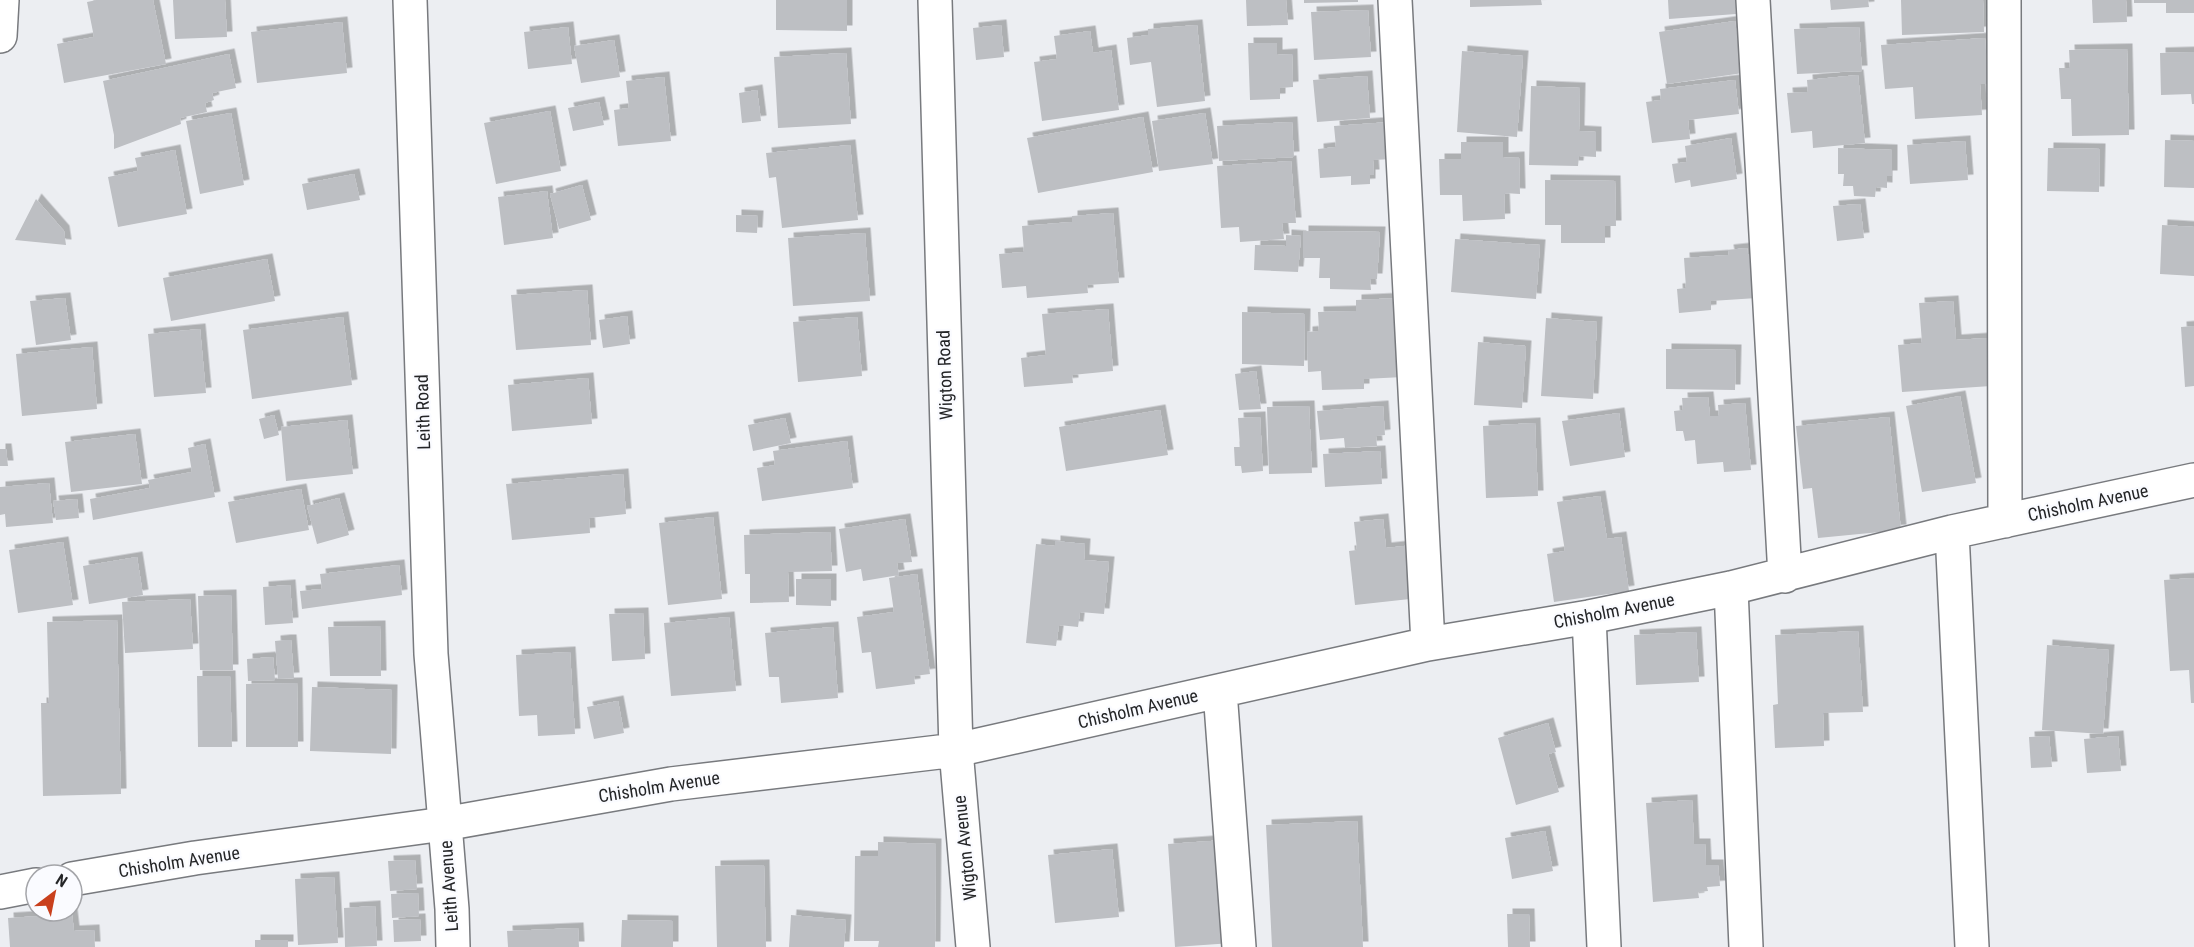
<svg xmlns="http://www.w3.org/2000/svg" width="2194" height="947" font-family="'Roboto Condensed',sans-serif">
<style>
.building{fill:#bdbfc3;filter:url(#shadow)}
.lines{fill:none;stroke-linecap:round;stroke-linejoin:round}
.minor-casing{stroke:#787a7e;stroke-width:36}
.major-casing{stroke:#787a7e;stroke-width:36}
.minor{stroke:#fff;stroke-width:33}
.major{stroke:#fff;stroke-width:33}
.labels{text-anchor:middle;stroke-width:4.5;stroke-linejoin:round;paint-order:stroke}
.street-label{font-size:18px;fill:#242527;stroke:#fafbff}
</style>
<defs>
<filter id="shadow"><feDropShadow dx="5.5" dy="-5.5" stdDeviation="0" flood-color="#0004"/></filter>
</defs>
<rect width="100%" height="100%" fill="#eceef2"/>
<path class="building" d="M97,0h56l13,64 -102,19 -7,-39 37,-7 -7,-35z
M173,0h52l2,37 -52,2z
M776,0h71v31l-71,-1z
M1246,0h40l2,25 -41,1z
M1304,0h54v2l-54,1z
M1470,0h71l1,5 -72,2z
M1668,0h67l1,14 -67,5z
M1830,0h38l1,7 -38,3z
M1901,0h82l1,32 -82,3z
M2092,0h34l1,22 -34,1z
M2134,0h60v13h-28v-10h-32z
M1368,10l3,47 -57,3 -3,-48z
M1735,21l8,52 -76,11 -8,-52z
M342,22l5,51 -90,10 -6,-51z
M1001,25l3,32 -28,3 -3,-32z
M1197,25l8,76 -48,6 -6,-45 -21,3 -3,-27 21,-3v-6z
M568,27l4,37 -44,5 -4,-37z
M1859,27l3,44 -65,3 -3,-45z
M1090,31l3,22 18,-3 8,60 -77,11 -8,-59 23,-3 -3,-23z
M1985,38l3,46h-8l2,31 -67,4 -2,-32 -28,2 -4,-44z
M614,40l6,37 -39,6 -7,-37z
M1248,43h29v12l15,-1 1,33 -13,1v11l-30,1z
M2127,49l2,86 -57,1 -1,-37h-10l-2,-31h11l-1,-18z
M1462,51l61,5 -6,81 -60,-5z
M2194,52v52h-2l-1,-10 -30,1 -1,-42z
M846,53l5,71 -73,4 -4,-71z
M229,54l7,34 -24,5 2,7 -9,3 2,9 -27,6 1,6 -67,25v-14l-11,-54z
M1858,75l7,68 -52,5 -1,-17 -21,2 -4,-40 21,-1 -1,-12z
M1367,76l3,42 -53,4 -4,-42z
M664,77l7,64 -53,5 -4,-36 15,-2 -3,-27z
M1735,80l4,34 -51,6 2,19 -38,4 -6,-41 15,-2 -1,-11z
M1531,86l49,2 -1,43 17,1v25l-17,-1 -1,10 -49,-1z
M757,90l4,31 -19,2 -3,-30z
M599,102l5,23 -31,6 -5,-23z
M550,111l11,60 -65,13 -12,-61z
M231,113l13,72 -44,9 -14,-73z
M1205,113l8,51 -54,7 -7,-50z
M1143,117l10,55 -115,21 -11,-55z
M1292,122l2,35 -75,4 -2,-35z
M1390,122l3,37 -20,1 1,15h-4v9l-19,1v-9l-31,2 -2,-29 18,-2 -2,-21z
M1731,138l6,41 -46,8 -1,-7 -15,3 -3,-19 15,-2 -2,-16z
M2165,140l29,1v47l-30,-1z
M1965,141l3,39 -58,4 -3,-39z
M1461,142h42v16l16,-1 1,37 -16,-1 1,26 -42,2 -1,-26h-22l-1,-36h22z
M850,145l8,75 -76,8 -6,-51 -7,1 -3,-25z
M1838,148l54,2v26h-5v12l-11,-1 -1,10 -21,-1 -1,-10h-10l1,-12h-6z
M2048,148l52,1 -1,43 -52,-1z
M175,150l12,64 -69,13 -10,-50 30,-6 -3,-13z
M1291,161l5,62h-14l2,16 -44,3 -1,-15 -18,1 -4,-62z
M354,174l6,26 -53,10 -5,-26z
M1545,180l70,1 1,45h-11v17h-44v-18h-16z
M582,185l9,35 -32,9 -9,-35z
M547,191l6,47 -49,7 -6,-48z
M36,199l28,32 2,14 -51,-5z
M1860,204l4,34 -27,3 -4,-35z
M1113,213l6,70 -32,2 1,8 -61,5 -1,-12 -24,2 -3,-34 25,-2 -2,-26 50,-4v-6z
M736,215l22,1 -1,17 -21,-1z
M2162,225l32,2v49l-34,-2z
M1303,231l77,1 -3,47h-7l1,11 -41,-1v-11h-11l1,-20h-17z
M865,233l5,68 -77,5 -5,-68z
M1286,235l15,1 -3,36 -44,-2 1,-25 31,1z
M1455,239l85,6 -4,54 -85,-7z
M1747,248l1,6h6l3,44 -46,3v9l-32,3 -2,-24 9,-1 -2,-30 45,-3 -1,-5z
M267,259l8,42 -104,20 -8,-43z
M587,290l4,55 -75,5 -5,-55z
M65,298l6,42 -35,5 -6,-44z
M1400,298l3,79 -39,2v10l-42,1 -1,-19 -13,1 -1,-40 12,-1 -1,-19 38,-1v-11z
M1953,301l3,39 31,-2 4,48 -89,6 -4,-47 24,-2 -3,-40z
M1108,309l5,62 -41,4 1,8 -49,4 -3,-29 25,-3 -4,-41z
M1242,312l63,2 -1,52 -62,-2z
M627,316l3,28 -27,4 -4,-28z
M343,317l9,68 -100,14 -9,-69z
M857,317l5,59 -64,6 -5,-60z
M1546,318l51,4 -4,77 -52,-3z
M2194,326v60l-9,1 -4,-60z
M200,329l6,64 -52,4 -6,-63z
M1478,342l48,4 -4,62 -48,-3z
M92,347l5,62 -75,7 -6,-62z
M1666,349l70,1 -1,40 -69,-1z
M1256,371l5,38 -22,1 -4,-36z
M588,378l4,46 -80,7 -4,-46z
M1960,396l16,87 -54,9 -16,-86z
M1708,397l2,19h9l-1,-11 27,-2 6,67 -27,2 -1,-10 -26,2 -2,-24 -10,1 -2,-10h-7l-2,-20 9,-1 -1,-12z
M1309,406l3,67 -43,1 -2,-67z
M1383,406l2,29 -9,1 1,10 -32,2 -1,-10 -24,2 -3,-29z
M1160,410l8,45 -102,16 -7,-44z
M1619,413l6,44 -55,9 -8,-45z
M274,415l5,20 -15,4 -5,-20z
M1260,417l3,54 -21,2 -1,-7h-6l-1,-19h6l-2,-29z
M1889,417l12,113 -83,8 -6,-50 -9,1 -7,-63z
M785,418l6,25 -38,8 -5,-26z
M347,420l6,54 -67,7 -5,-54z
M1535,423l3,73 -52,2 -3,-72z
M135,434l7,50 -71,8 -6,-50z
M847,441l6,47 -91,13 -5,-33 18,-3 -2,-14z
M205,444l10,53 -122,23 -3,-21 60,-11 -2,-8 44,-8 -4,-24z
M0,449h6l2,17h-8z
M1380,451l2,33 -57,3 -2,-33z
M623,474l3,40 -37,4 1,15 -78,7 -6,-56z
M49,483l4,40 -47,4 -1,-13 -5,1v-28z
M301,489l8,41 -73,13 -8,-41z
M1600,496l7,43 14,-2 8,54 -75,11 -7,-48 18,-3 -8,-49z
M339,498l10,37 -32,9 -10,-38z
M77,499l2,19 -23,2 -3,-19z
M713,517l9,82 -54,6 -9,-82z
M905,519l7,43 -15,1 2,12 -36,6 -2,-12 -15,3 -7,-43z
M1383,519l3,29 27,-3 6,53 -64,7 -6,-54 8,-1 -3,-28z
M830,532l2,39 -44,1 1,30 -39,1v-29h-5l-1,-39z
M1055,541l30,3 -1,16 25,2 -5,52 -24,-2 -2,15 -19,-2 -3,21 -30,-3 10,-99 19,2z
M63,542l10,63 -55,8 -9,-63z
M137,557l6,38 -54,9 -6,-38z
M399,565l3,30 -100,14 -2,-18 22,-2 -2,-15z
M917,574l13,100 -16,2 1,8 -39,5 -5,-37 -9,1 -5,-36 37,-5 -5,-34z
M2194,578v125h-3l-2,-33 -19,1 -6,-91z
M796,579h35v27l-35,-1z
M290,585l3,38 -28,2 -2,-38z
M231,595l2,75h-33l-2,-74z
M190,599l3,50 -68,4 -3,-51z
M643,613l2,46 -33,2 -3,-47z
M729,617l7,74 -65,5 -7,-73z
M117,620l4,174 -78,2 -2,-93h8l-2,-81z
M380,626l1,50h-51l-2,-49z
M833,627l5,71 -57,5 -2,-26h-10l-4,-44z
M1858,631l5,81 -40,1 1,33 -49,2 -2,-43 5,-1 -3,-69z
M1696,632l3,50 -63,3 -2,-50z
M285,640h6l3,38 -16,1 -3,-38z
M2047,645l62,5 -6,84 -61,-4z
M570,652l5,82 -37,2 -1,-21 -18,1 -3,-61z
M273,657l2,23 -27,1 -1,-22z
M197,676h33l2,71h-34z
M297,683l1,64h-52v-63z
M312,687l80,3 -1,64 -81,-3z
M618,701l6,32 -30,6 -7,-32z
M1548,723l8,29 -8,2 11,38 -43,13 -18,-67z
M2049,736l3,31 -21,1 -2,-31z
M2118,736l3,35 -34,2 -3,-34z
M1692,800l2,44h11l1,21h12l2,21 -13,1 1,4 -10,1 1,6 -46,4 -7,-99z
M1357,821l6,126h-91l-6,-122z
M1545,831l8,40 -41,8 -7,-41z
M1225,840l7,103 -57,4 -7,-103z
M878,842l58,2 -1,103h-57l1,-6h-25l1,-85h23z
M1112,849l7,68 -64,6 -7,-68z
M415,860l2,29 -27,2 -2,-30z
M764,865l2,82h-49l-2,-81z
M334,877l4,66 -40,2 -3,-66z
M418,893l1,23 -27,2 -1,-24z
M375,906l2,40 -32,1 -1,-39z
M72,914l2,17 20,-1 1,17h-85l-2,-29z
M1507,914h22l1,33h-22z
M791,915l55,5 -2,27h-55z
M420,919l1,22 -27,1 -1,-22z
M622,920l51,1v26h-52z
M578,928l1,19h-71l-1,-16z
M255,940h33v7h-33z"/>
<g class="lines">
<defs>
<path id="minor" d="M410,0l21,654 21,255 1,38
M935,0l21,750 17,197
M1395,0l33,644
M1753,0l32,576
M2004,0l1,521
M1952,532l20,415
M1731,588l15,359
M1589,617l15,330
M1220,691l19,256
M72,879l123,-21 249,-34 227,-40 285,-34 472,-106 161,-27 142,-29 221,-56 242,-52
M0,892l36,-7"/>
<path id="major" d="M0,36l2,-36"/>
</defs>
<use href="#minor" class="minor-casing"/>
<use href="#major" class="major-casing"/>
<use href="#minor" class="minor"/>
<use href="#major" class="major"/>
</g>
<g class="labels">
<g class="street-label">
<text transform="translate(945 375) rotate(-92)" y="6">Wigton Road</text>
<text transform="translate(423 412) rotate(-92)" y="6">Leith Road</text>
<text transform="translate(2088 503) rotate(-12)" y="6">Chisholm Avenue</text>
<text transform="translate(1614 611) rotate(-11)" y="6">Chisholm Avenue</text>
<text transform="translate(1138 709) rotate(-13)" y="6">Chisholm Avenue</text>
<text transform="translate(659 787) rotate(-9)" y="6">Chisholm Avenue</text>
<text transform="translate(965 848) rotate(-96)" y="6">Wigton Avenue</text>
<text transform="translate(179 862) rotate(-9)" y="6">Chisholm Avenue</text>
<text transform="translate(449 886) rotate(-94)" y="6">Leith Avenue</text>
</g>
</g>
<g transform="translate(54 893) rotate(32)"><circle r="28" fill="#fafbff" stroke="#a4a5a9" stroke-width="1.5"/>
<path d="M0-4.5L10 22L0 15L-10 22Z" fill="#c9401d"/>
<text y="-9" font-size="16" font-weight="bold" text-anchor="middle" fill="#242527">N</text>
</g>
</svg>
